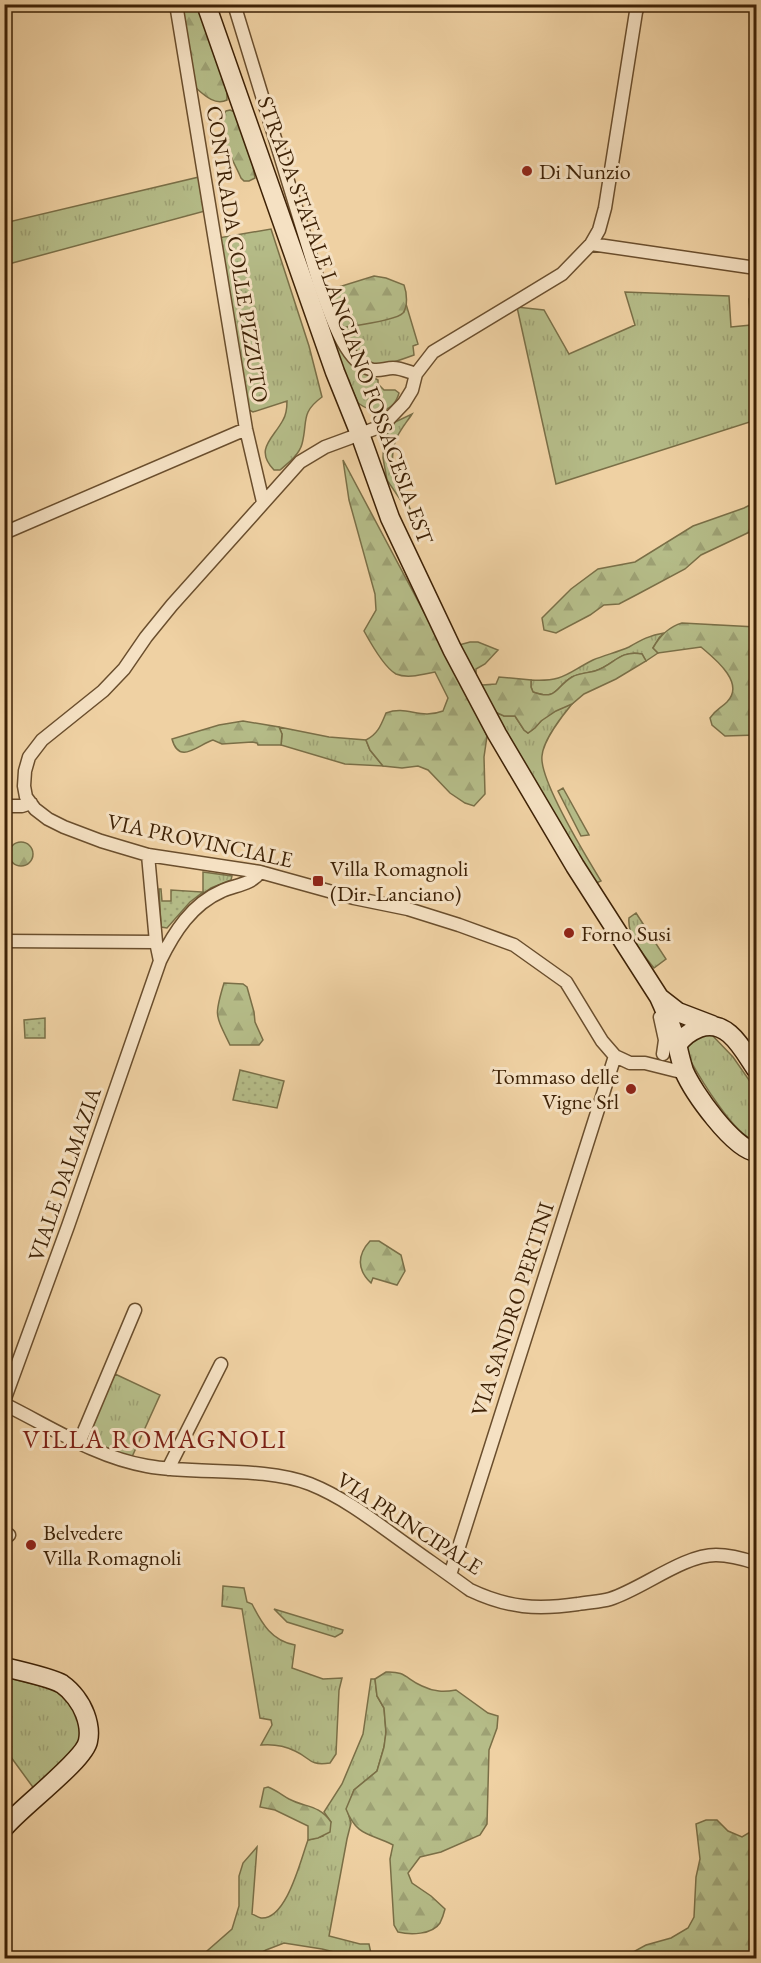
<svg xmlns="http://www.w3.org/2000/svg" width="761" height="1963" font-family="'EB Garamond',serif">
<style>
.grass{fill:url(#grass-tufts);stroke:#7a6f47;stroke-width:1.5}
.forest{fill:url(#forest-firs);stroke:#7a6f47;stroke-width:1.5}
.garden{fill:url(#garden-dots);stroke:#7a6f47;stroke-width:1.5}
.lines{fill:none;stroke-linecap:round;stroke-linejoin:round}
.street-casing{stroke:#6a4e2d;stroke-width:15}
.secondary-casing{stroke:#3e2206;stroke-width:21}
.street{stroke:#f5e1c3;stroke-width:12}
.secondary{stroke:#f5e1c3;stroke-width:18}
.poi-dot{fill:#8f2418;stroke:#f5e1c3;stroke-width:2}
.labels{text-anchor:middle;stroke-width:6;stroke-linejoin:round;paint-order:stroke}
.poi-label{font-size:22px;fill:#3e2206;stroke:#f5e1c3;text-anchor:start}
.street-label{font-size:22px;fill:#3e2206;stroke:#f5e1c3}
.quarter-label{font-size:26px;letter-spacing:1.5px;fill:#7a1f14;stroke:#f5e1c3}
</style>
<defs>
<pattern id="grass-tufts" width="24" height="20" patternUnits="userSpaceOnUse" patternTransform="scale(1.5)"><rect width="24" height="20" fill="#b5bc88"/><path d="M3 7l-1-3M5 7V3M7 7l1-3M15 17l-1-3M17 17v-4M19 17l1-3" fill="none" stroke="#9da174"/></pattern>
<pattern id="forest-firs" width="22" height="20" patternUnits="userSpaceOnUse" patternTransform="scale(1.5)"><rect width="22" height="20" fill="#b5bc88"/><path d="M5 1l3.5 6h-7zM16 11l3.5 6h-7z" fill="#9da174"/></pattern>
<pattern id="garden-dots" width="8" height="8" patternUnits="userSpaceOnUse" patternTransform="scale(1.5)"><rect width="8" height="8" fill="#b5bc88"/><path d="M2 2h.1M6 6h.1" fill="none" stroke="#9da174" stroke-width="1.8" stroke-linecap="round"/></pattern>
</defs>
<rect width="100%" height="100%" fill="#efd1a3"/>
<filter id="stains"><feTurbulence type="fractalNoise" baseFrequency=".00333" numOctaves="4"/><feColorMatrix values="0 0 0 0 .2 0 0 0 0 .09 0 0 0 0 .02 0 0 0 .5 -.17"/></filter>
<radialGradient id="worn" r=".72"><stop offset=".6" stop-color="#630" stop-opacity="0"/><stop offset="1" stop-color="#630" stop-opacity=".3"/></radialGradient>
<path class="grass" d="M199,177l6,34 -200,54 -1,-42z
M271,229l38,117 13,51c-22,16 -14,25 -20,47 -3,11 -14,19 -22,26h-6c-20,-21 -1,-31 9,-50 3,-5 4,-12 4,-19l-34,11 -6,-3 -29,-171z
M625,292l104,4 2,31 20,-2 -2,-26h7v121l-200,64 -39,-177 27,3 25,44 66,-29z
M406,304l12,40 -5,2 1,9c-46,17 -48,15 -73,-27l49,-10 14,-6z
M321,320l7,2 28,46 22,12v4l6,6h11l4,3c-6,22 -26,21 -41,10z
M412,414c-5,8 -14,18 -17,28 -9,25 9,55 20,76l-1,3 -3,-1 -7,-15 -17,-25 -4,-22 1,-19 11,-17z
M664,633l-5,5 -6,10 5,5 -12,8 -4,-7c-24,-4 -27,11 -47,17 -7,2 -16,2 -23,6 -17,10 -14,24 -39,15l-2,-5v-7c33,2 36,-7 62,-20 12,-5 25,-8 36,-13 12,-7 21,-12 35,-14z
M572,704c-10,12 -29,37 -30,52 -3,24 45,102 59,125l-7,3 -101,-173 11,5h11l9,14 4,3c6,-4 8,-7 12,-11 6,-7 23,-16 32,-18z
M279,727l50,10 37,3 4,10 13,16 -38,-2 -64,-19 1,-11z
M563,788l26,47 -8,1 -23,-45z
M203,872l29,4 -1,4 -20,8 -8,6z
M636,913l30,46 -12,9c-10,-13 -27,-31 -25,-50z
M711,1034l22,23 23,33v51c-21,-4 -56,-63 -67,-83l-2,-9 3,-9z
M115,1374l45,21 -29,64 -45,-21z
M223,1586l21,2 3,14 5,2c10,20 20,37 43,41l-3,23 31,11 19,-1 -3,12 -3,64 -6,9c-22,3 -19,-5 -35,-12 -10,-5 -23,-7 -34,-6l11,-20 -1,-5 -11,-2 -18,-109 -20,-3z
M274,1609l69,21 -1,3 -7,4 -48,-15z
M5,1677l60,15 12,13 6,34 -48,51 -27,-37 -3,2v-23l5,-4 -5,-10z
M371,1679h4l2,17 7,12 2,25 -2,14 -7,24 -23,19 -7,19 4,14 -4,16 -18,97 31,8h9l3,14h-14l-36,-9 -38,-6 -18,7 -15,8h-52l33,-29 7,-23v-30l4,-13 14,-16 -5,67c3,1 5,3 9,4 26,2 40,-60 47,-78l15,-4 8,-14 -7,-10 18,-28 21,-50z"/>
<path class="forest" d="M178,5h23l26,84v11c-12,6 -23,-5 -31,-12z
M230,110l5,2 17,49 3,17 -6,3h-5l-3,-3c-7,-17 -29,-51 -15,-67z
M374,276l12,2 18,7c3,8 4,21 -1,28 -7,8 -51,13 -62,15l-12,-38z
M343,460l134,252 10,24 -3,21 1,37 -11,12 -9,-3 -15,-10 -22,-23 -10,-4 -16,2 -19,-2 -13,-16 -4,-10c12,-6 15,-15 20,-27 22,-8 33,7 57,-2l5,-13 -13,-26c-11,2 -27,7 -39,2 -11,-6 -26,-32 -32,-43l12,-21 -1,-16 -26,-94z
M756,502v27l-55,26 -16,14 -47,25 -19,10 -15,1 -14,10 -34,18 -12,-3 -2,-12 29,-29 27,-20 37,-7 58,-36 51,-18z
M682,623l74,4v108l-31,1 -13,-11 -2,-7c6,-9 10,-9 17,-16 19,-19 -13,-44 -26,-55l-43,6 -5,-5c7,-12 15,-21 29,-25z
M470,642h8l20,8 -13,14 -9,5v7l6,9 14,-1 3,-7 32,3v7l2,5c25,9 22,-5 39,-15 7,-4 16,-4 23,-6 20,-6 23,-21 47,-17l4,7 -30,18 -32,15 -12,10 -16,7 -15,10 -6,7 -7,5 -4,-3 -9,-14h-11l-11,-5 -34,-66z
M243,721l36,6 3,7 -1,11h-23l-1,-2 -5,-1 -30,2 -9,-4c-14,4 -34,26 -41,-1l47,-14z
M9 854a12 12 0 1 1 24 0a12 12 0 1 1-24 0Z
M224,983l19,1 4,3 7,25 1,10 8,18 -4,5h-29c-15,-31 -16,-29 -6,-62z
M370,1241h9l22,14 4,16 -8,14 -24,-7 -2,5c-14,-13 -14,-28 -1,-42z
M386,1672c20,-1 20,7 36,14 12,6 22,6 34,4l32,23 10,3 -1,12 -8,22 -2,74 -7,11 -39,17 -21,5 -12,16 4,10 19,13 14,13c-1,4 -3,10 -5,14 -8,12 -30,12 -42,9l-4,-7 -4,-66 3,-14c-23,-12 -36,-8 -47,-36l8,-19 23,-19 7,-24 2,-15 -2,-24 -7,-12 -2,-17z
M268,1787c8,3 14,8 21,12 17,9 29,5 42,23l-1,10 -12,6 -10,2v-14l-33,-16 -15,-3 4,-19z
M756,1817v141h-128l5,-6 13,-7 25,-7 17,-10 6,-11 2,-40 4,-18 -4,-35 10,-4h11l11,11 14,6 10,-6z"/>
<path class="garden" d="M159,889h2l1,12h9v-11l32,2 -13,10 -23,26 -6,-1z
M45,1018v20h-20l-1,-18z
M240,1070l44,11 -7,27 -44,-8z"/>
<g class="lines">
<defs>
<path id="street" d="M176,4l70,425 17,73
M234,4l86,282c9,23 24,76 50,83 8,3 15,-1 23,-1 8,0 16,4 23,6
M639,4l-3,8 -31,196 -6,22 -8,14 -29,30 -129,78 -17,22 -4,16 -8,13 -22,23 -57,21 -25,15 -128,143 -26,32 -22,32 -21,22 -61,49 -13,17 -4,14 -1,15 2,11 9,12 13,10 16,8 37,14 47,14 112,17 94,26 54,11 51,16 55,20 52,37 36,59 13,15 15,7h15l40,10
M591,244l165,24
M4,533l242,-104
M4,806h18l9,-3
M4,941l152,1
M160,961c14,-29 32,-57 62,-70 13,-6 29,-6 38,-19
M660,1017l5,23 -2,14
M4,1401l64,-175 92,-265 -4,-19 -8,-87
M4,1404c47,23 91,53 143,62 50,9 116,0 163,18 30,12 56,31 82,50 26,19 52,37 78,56 38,18 67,20 108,14 10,-2 22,-2 32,-5 32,-10 73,-44 106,-44 13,0 28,4 40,8
M79,1443l56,-133
M168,1469l53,-105
M4,1534l5,1
M450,1575l165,-519"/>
<path id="secondary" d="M206,4l129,368 25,62 30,84 62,131 45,85 78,132 84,131c7,15 13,31 18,47 2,9 4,18 7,27 9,21 49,78 72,81
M660,998l18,14 34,13
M677,1046c5,-9 12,-14 22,-18 28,-11 44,22 57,41
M4,1667c13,3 50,12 58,17 10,7 19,19 23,30 3,8 5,18 3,27 -3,19 -68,67 -84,87"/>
</defs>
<use href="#street" class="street-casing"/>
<use href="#secondary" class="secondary-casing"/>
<use href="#street" class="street"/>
<use href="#secondary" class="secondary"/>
</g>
<g class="poi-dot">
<circle cx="527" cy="171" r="6"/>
<rect x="312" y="875" width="12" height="12" rx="3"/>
<circle cx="569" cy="933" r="6"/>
<circle cx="631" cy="1089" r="6"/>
<circle cx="31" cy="1545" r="6"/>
</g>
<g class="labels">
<g class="poi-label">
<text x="539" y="179">Di Nunzio</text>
<text x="330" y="876">Villa Romagnoli<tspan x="330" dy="25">(Dir. Lanciano)</tspan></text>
<text x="581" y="941">Forno Susi</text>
<text x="619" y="1084" text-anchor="end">Tommaso delle<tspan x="619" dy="25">Vigne Srl</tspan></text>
<text x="43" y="1540">Belvedere<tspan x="43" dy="25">Villa Romagnoli</tspan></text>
</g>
<g class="street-label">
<text transform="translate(238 254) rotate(81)" y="8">CONTRADA COLLE PIZZUTO</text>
<text transform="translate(346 320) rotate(70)" y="8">STRADA STATALE LANCIANO FOSSACESIA EST</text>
<text transform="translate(200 840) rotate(12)" y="8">VIA PROVINCIALE</text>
<text transform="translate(64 1174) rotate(-71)" y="8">VIALE DALMAZIA</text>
<text transform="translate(512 1309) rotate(-72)" y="8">VIA SANDRO PERTINI</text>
<text transform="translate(410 1523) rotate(33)" y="8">VIA PRINCIPALE</text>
</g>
<g class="quarter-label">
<text x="155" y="1448">VILLA ROMAGNOLI</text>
</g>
</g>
<rect width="761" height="1963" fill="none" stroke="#efd1a3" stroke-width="24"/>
<rect x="6" y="6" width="749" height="1951" fill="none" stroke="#3e2206" stroke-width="3"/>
<rect x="12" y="12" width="737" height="1939" fill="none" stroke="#3e2206" stroke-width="1.5"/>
<rect width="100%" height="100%" filter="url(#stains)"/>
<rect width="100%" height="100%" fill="url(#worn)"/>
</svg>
